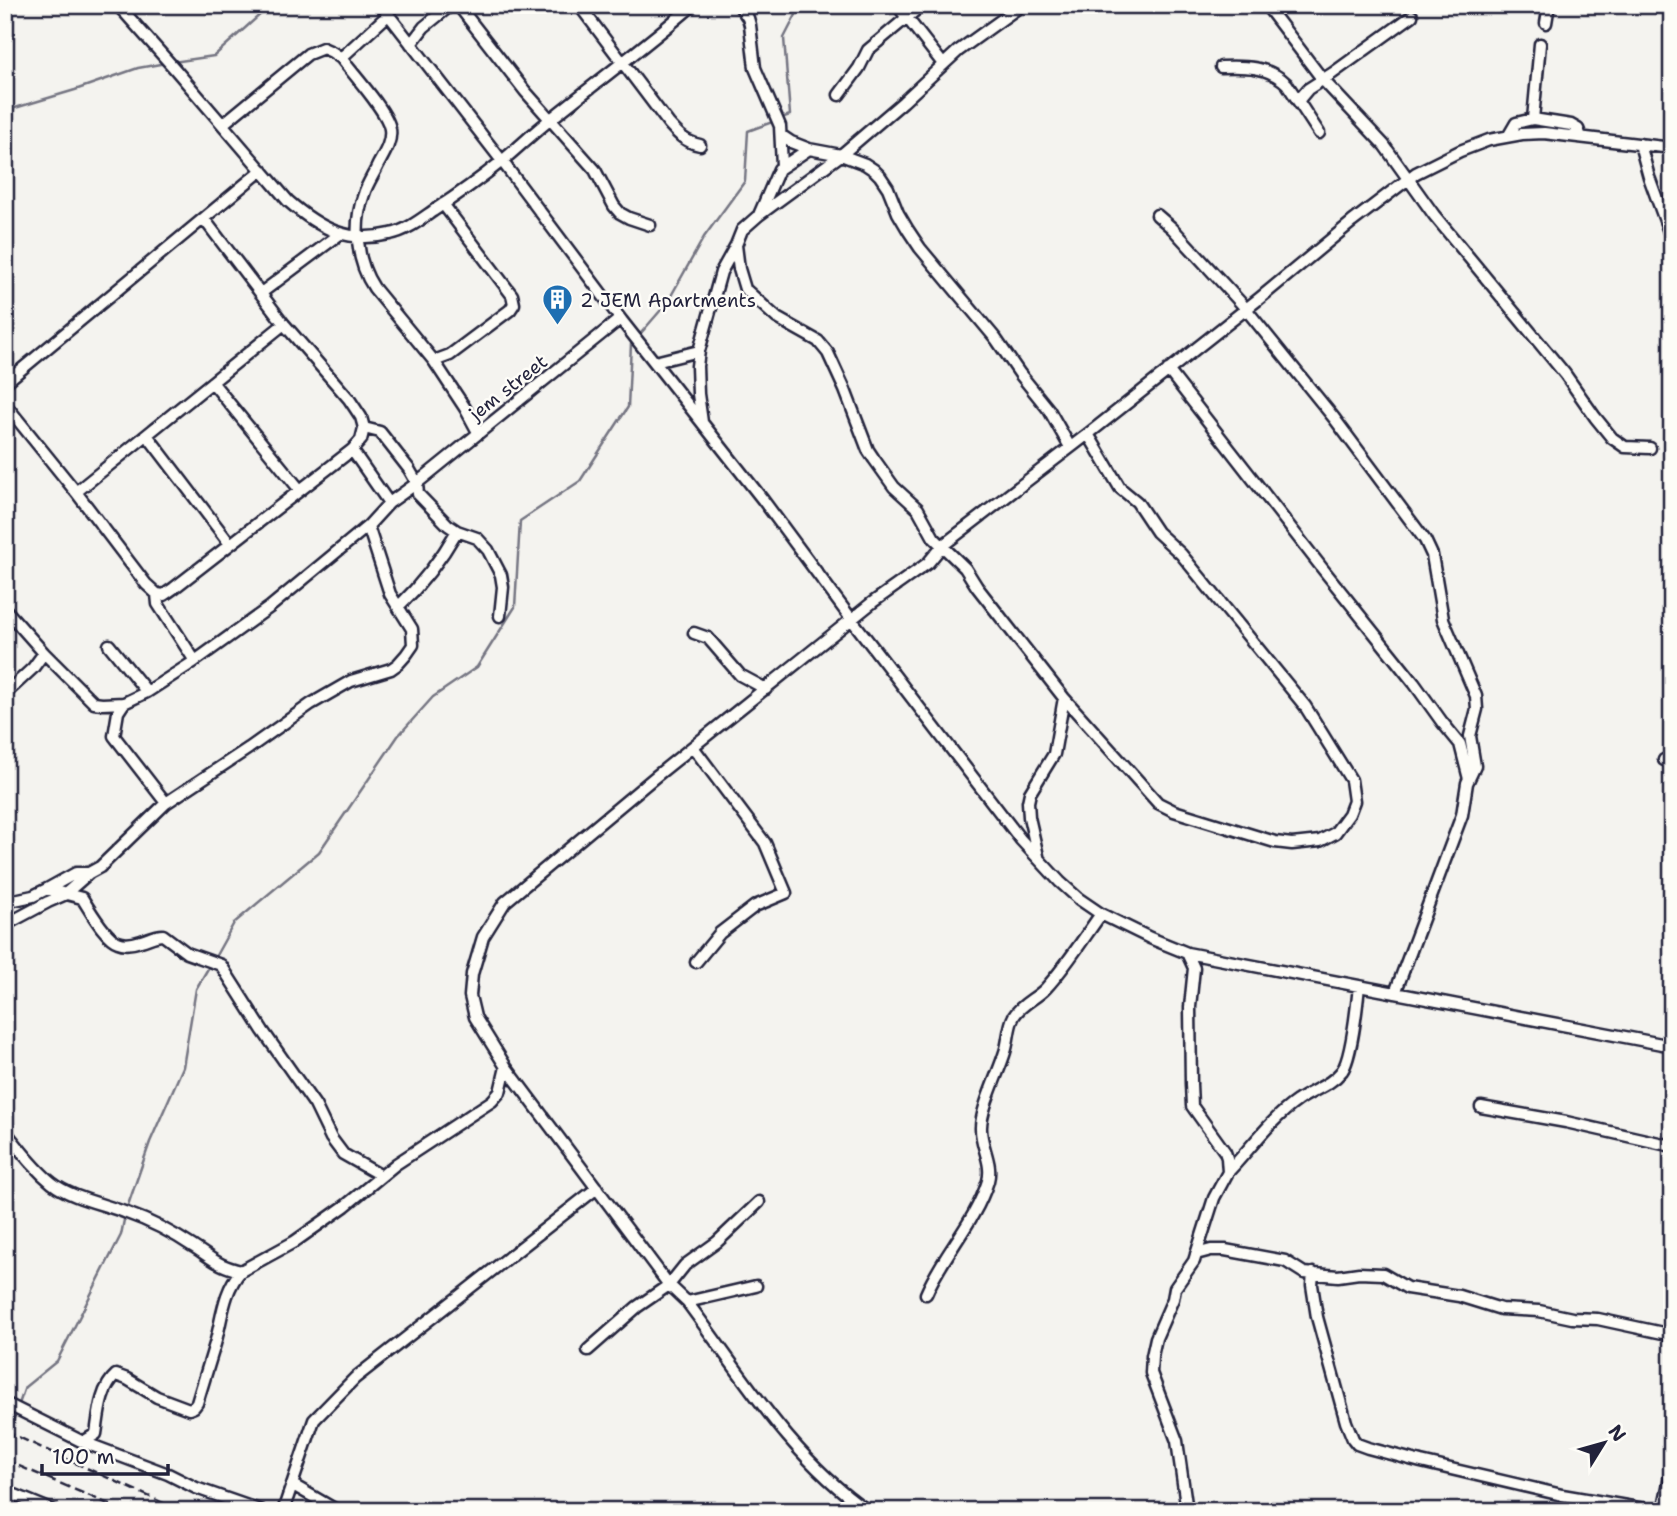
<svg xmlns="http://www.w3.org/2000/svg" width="1677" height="1516" font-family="'Shantell Sans',sans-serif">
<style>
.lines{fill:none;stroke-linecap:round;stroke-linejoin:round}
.stream{stroke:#757582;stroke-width:2.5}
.minor-casing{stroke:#22223b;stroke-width:15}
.minor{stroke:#fdfcf7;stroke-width:10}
.rail{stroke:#22223b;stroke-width:2.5;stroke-dasharray:10 5;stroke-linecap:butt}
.labels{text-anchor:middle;stroke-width:5;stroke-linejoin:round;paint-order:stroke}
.poi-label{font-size:19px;fill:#22223b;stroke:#fdfcf7;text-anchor:start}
.street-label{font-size:19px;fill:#22223b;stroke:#fdfcf7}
</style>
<rect width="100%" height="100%" fill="#f4f3ef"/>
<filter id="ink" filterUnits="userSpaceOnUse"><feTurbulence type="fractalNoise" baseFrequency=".0143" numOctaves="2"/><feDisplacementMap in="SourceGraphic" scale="14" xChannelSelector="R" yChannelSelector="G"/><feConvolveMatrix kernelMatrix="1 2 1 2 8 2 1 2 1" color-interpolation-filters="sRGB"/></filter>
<g filter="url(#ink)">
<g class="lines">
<path class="stream" d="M173,62l41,-6 49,-44 9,-7
M5,111l70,-21 63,-22 28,-5
M781,118l9,-3 -6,-77 17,-33
M641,333l26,-30 37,-66 41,-56 3,-50 27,-10
M214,959l20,-36 85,-71 79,-116 35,-39 44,-30 38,-60 5,-86 60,-40 48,-74 3,-63
M127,1208l23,-66 33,-75 13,-78 14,-24
M18,1407l7,-20 32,-26 64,-126 4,-20
M5,1443l11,-30"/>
<defs>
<path id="minor" d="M117,5l9,9 48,54 114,133c31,27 60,43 102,33 16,-3 30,-14 43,-23 23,-15 47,-32 69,-50 17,-14 32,-29 49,-42 47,-38 96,-74 142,-114
M381,5l121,156 120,160 141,179 89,120 169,220 39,42 19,17 22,15 49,24 37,15 485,93
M458,5l67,86 70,79 19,36 6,7 9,5 21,7
M579,5l90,119c10,11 16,18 31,21
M739,5l9,13 2,7 5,43 25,58 2,40
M897,5l46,59
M1266,5l57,75 61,65 50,70 131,159 30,43 17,21 13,9 25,1
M126,14l8,-9
M1546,23l3,-18
M411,44l13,-17 27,-22
M1540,44l-7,75 38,6 7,4 3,8
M341,58l47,-43
M1221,67c24,-1 48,-1 66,17l32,49
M839,95l20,-27 9,-18 54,-45
M1298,101l10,-12 25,-16 79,-57
M223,124l85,-70 15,-6 9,4 9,6c12,16 47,54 49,71 2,13 -6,25 -12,36 -4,9 -11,19 -14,29 -11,30 -8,67 10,94l60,73 31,47 13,24
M1509,135l7,-12 17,-4
M782,136l9,6 18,7 32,6 24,9 9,6 6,6 8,12 10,25 10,17 12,18 76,91 24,35 29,36 21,37
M1640,144l9,33 23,63
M759,215l20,-46 30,-20
M1157,215l15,13 69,75 93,115 91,122 7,15 11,64 33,77 1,13 -7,27 5,30 -8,17 -5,32 -67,178
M736,245l3,24 6,20 32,29 41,23 10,12 17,37 23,60 6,9 20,28 24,22 16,29 31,30 12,19 87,111 94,105 16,8 101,31 17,2 28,-3 15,-8 14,-19 5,-13 -3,-21 -46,-74 -124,-152 -24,-22 -20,-30 -17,-14 -32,-54
M261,293l79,-59
M434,361l16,-6 60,-45 4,-6 -2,-9 -69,-91
M655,362l44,-11
M1168,370l154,198 92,115 28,39 18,22 9,35
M212,382l88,108
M5,383l257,-213
M5,404l71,88 70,92 11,10 7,1 10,-7 178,-138 9,-10 3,-12 -3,-11 -12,-18 -65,-75 -80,-105
M702,422l-4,-28 -1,-28 2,-15 22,-79 15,-27 6,-15 17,-15 82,-60 62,-53 55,-51 64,-46
M364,428l16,4 29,37 8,14 203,-164
M147,435l83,109
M352,450l37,53
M76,492l208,-168
M157,594l1,10 37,57
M398,607c23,-22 43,-48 59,-76
M5,609l39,44 50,50 8,1 22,-1 23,-11 48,-31 75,-54 98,-81 21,-23 28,-20 1,11 30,31 9,6 20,7 11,12 13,25 2,12 -3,29
M694,633l14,5 32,37 26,14
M109,645l38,47
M5,694l28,-26 11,-15
M124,703l-6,9 -4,24 52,67
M693,747l72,96 21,50 -31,13 -35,27 -24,29
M1664,760l8,-3
M1038,856l-9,-39 -1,-15 2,-9 24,-39 10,-56
M47,889l29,-16h13l11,-6 66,-64 83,-55 62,-44 40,-23 40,-12 7,-5 8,-9 7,-10 -1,-16 -22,-35 -22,-68
M5,902l28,-6 14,-7 35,9c8,12 23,40 36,44 7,3 17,1 23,-1 8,-2 13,-6 22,-6l24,18 34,12 42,66 52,74 16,33 12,16 37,21
M5,925l43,-23 16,-7 25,-22
M1187,953l7,15 -4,39 1,77 1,22 33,46 2,6 1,14 -14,26 -20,63 -19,27 -2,11 -17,39 -4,18 -1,17 26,68 10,70
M1481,1107l85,15 106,24
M5,1131c15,18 28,37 47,52 19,15 52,21 75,30 23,8 46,20 67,34 19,12 24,19 47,24
M1228,1172c21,-22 44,-54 69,-71 15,-11 33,-15 45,-30 10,-14 15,-66 17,-85
M1196,1254l15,-4h14l60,11 19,12 34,3 21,-3 24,1 24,14 52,8 42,13 38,2 33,7 26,1 74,16
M1313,1273l-1,12 5,32 29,105 7,17 4,5 11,4 53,14 141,33 94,16
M926,1294c17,-40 49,-71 62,-113 5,-18 -7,-34 -7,-52 -1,-19 18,-57 24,-77 4,-11 3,-25 9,-36 7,-12 23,-18 32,-28 21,-23 37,-49 55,-74
M687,1302l69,-16
M588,1350l49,-43 32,-22 16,-20 32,-23 42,-40
M5,1403l78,39 85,32 28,14 66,23
M83,1442l13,-8c3,-19 4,-45 20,-59l11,4 30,18 32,12 5,-2 3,-4c6,-20 12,-39 18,-59 7,-24 8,-53 26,-73l53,-29 51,-36 51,-42 96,-63 8,-9 6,-25
M293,1485l45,26
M5,1491l49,20
M283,1511l31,-91 41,-42 242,-190
M868,1511c-77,-53 -126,-136 -181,-209l-18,-17 -163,-218 -31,-50 -5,-21 2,-22 11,-37 22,-35 150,-125 218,-175 55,-39 14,-17 146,-112 172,-136 92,-76 64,-49 44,-22 29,-11 33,-6 22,-1 128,15
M1663,1511l9,-43"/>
</defs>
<use href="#minor" class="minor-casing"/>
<use href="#minor" class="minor"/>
<path class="rail" d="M5,1431l176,80
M5,1460l120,51"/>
</g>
</g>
<defs>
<symbol id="building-pin" viewBox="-11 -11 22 30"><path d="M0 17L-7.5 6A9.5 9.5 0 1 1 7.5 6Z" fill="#1f6fb2" stroke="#fdfcf7"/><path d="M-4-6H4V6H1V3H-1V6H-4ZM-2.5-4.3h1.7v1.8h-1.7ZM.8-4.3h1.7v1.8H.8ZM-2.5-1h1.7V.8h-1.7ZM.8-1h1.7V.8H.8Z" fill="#fff"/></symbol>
</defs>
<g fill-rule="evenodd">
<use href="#building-pin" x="540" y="282" width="35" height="47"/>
</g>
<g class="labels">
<g class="poi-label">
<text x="580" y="307">2 JEM Apartments</text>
</g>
<g class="street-label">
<text transform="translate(508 387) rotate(-38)" y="7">jem street</text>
</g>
</g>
<rect width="1677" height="1516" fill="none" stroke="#fdfcf7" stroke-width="28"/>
<rect x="14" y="14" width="1649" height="1488" fill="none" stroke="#22223b" stroke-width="2.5" filter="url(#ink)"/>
<g transform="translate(1604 1443) rotate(53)" stroke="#fdfcf7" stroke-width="5" paint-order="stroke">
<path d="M0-5L12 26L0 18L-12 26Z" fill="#22223b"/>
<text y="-10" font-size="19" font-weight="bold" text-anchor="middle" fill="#22223b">N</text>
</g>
<path d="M42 1464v10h126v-10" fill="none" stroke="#22223b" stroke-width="3.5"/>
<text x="52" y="1464" font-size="21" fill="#22223b" stroke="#fdfcf7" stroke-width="5" paint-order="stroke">100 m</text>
</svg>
